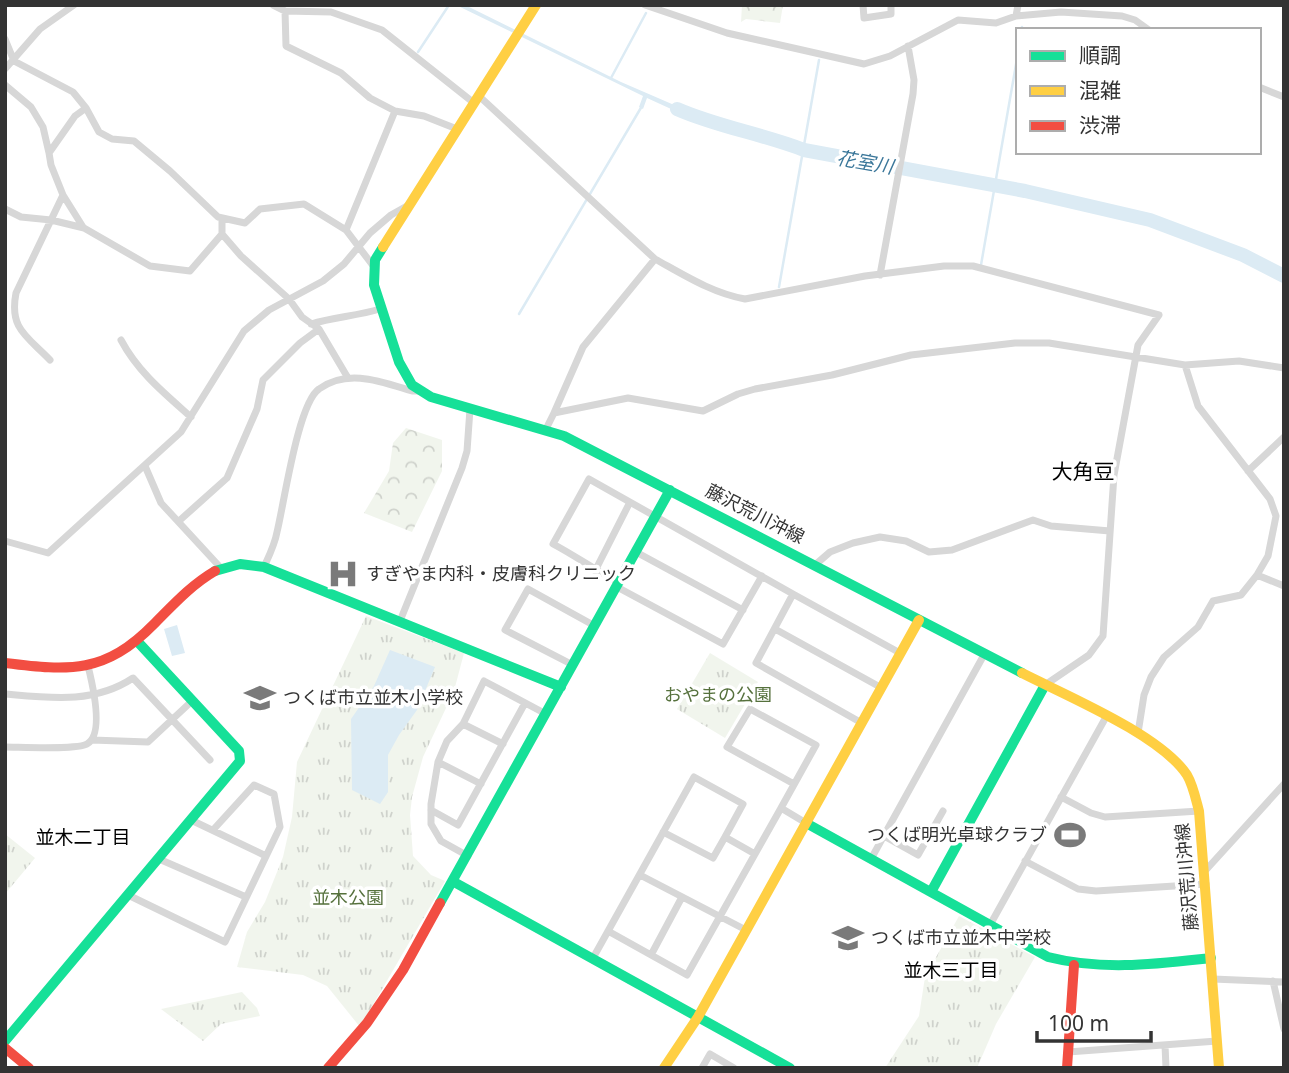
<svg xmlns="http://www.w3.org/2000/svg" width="1289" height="1073" font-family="'Noto Sans','Noto Sans JP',sans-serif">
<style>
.grass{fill:url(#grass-tufts)}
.forest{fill:url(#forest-crowns)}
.garden{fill:#f1f5ed}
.water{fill:#dcebf4}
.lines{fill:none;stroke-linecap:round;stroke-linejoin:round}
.stream{stroke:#dcebf4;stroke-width:2.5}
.river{stroke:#dcebf4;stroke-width:14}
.street{stroke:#d7d7d7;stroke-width:7}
.fast{stroke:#16e098;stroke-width:10}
.slow{stroke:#ffcf43;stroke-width:10}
.jam{stroke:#f24e42;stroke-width:10}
.labels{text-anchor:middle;stroke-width:7;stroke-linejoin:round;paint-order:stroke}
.street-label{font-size:18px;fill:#333;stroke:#fff}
.poi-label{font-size:18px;fill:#333;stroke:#fff;text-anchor:start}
.park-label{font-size:18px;fill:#56713d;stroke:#fff}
.water-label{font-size:19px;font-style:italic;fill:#3b779a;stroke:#fff}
.neighbourhood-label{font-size:19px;fill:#000;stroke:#fff}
.quarter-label{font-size:21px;fill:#000;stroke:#fff}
</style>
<defs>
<pattern id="grass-tufts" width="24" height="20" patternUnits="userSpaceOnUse" patternTransform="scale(1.75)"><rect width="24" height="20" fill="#f1f5ed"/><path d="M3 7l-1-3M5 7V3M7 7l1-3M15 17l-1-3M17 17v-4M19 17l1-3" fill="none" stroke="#cfd2cc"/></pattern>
<pattern id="forest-crowns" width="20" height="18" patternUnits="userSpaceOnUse" patternTransform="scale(1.75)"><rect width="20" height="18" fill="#f1f5ed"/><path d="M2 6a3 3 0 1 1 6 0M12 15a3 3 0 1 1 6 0" fill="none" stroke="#cfd2cc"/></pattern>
</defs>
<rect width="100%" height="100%" fill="#fff"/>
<path class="grass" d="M366,616l98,37 -10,38 -31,66 -11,40 -2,18 3,41 18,19 14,6 -85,146 -33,-41 -24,-11 -66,-8 10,-35 18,-30 18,-45 9,-40 5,-55z
M710,653l48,29 -33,56 -48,-29z
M5,834l30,24 -30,36z
M959,916l76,41 -39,67 -19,44h-92l34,-52 6,-39z
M242,992l15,16 3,8 -39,8 -18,17 -42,-32z"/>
<path class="forest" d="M742,5h41l-3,18 -34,-4 -5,3z
M406,428l36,12v31l-30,61 -48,-19 25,-42 4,-28z"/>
<path class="garden" d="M926,1031l19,10 -9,17 -19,-10z"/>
<path class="water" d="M456,5h9l156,77 74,32 -2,5 -46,-21 -4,11 -4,-2 4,-11z
M177,625l8,28 -13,3 -8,-27z
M390,650l45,17 -18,43 -18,25 -11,20v37l-8,12 -28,-14 -1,-71 23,-33z"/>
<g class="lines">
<path class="stream" d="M1022,30v-3
M418,52l31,-47
M611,78l35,-65
M981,265l37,-212
M779,287l40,-227
M519,314l123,-208"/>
<path class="river" d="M677,109c41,18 86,25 127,41l221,41 125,29 93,35 41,21"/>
<path class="street" d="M273,5l12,6 46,1 51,18 92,73
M645,5l82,28 137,31 26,-8 68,-36 38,3 20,-7 45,-4 61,4 13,4 14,10
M863,5l1,13 27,-4v-9
M285,11l1,35 55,27 29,25 25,13 29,5 33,13
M1016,16l2,-11
M5,39l9,22 59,31 13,16 13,24 13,7 22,2 36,30 48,46 27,6 15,-14 44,-5 42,26 28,37
M5,69l35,-40 34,-24
M5,85l26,22 12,20 6,26
M1259,87l25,10
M479,96l176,163c29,16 57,34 90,40l120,-23 79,-10h29l186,49 -21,30 -24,130 -11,161 -14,19 -44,30
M63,195l20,32
M5,209l16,8 30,3 33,8 66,38 40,5 32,-37v-15
M346,230l49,-119
M222,234l19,22 48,43 13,18 17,12 29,49
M880,275l33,-181 1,-14 -6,-34
M311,324c23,-7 46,-8 69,-15
M121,340c17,32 43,53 70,77
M50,360c-23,-24 -41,-31 -34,-67l47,-98 -12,-30 -2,-12 26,-37 11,-8
M554,413l29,-66 72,-88
M546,429l8,-16 74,-15 75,13 35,-17 17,-5 77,-14 79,-20 104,-12h34l136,22 54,-4 45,7
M145,466l16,37 59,64
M1248,471l36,-34
M179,521l48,-43 30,-69 6,-29 37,-37 19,-14
M5,541l43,12 133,-121 63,-101 25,-21 54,-29 21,-17 26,-31 21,-18 16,-9
M636,552l107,58
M815,565l15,-13 23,-9 27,-6 26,4 23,11 23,-2 81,-30 18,6 59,5
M264,567c5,-11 11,-23 13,-35 7,-28 21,-129 42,-143 29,-21 63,-7 93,2h7
M595,571l35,-69
M1257,575l27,11
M619,582c-23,-11 -43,-26 -66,-38l36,-65 204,115
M617,587l106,57 39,-68
M400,621l62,-153 5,-17 3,-42
M775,629l105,58
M573,665l-68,-35 23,-41 67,37
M5,694c45,4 89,10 128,-16l77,82
M860,722l-104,-59 37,-69 107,59
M463,724l40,20
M1138,733l6,-38 7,-18 13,-20 34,-30 15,-26 28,-6 16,-20 11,-19 8,-40 -6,-17 -72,-93 -13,-41
M92,740l56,2 44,-41
M5,747c15,0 72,3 82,-3 18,-10 5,-62 1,-78
M438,762l43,22
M1061,797l30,16 14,4 94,-6
M781,808l35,-63 -66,-36 -23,38 67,37
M431,810l27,15 67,-122
M191,820l75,36
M663,832l50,26 12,-21
M884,836l34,19 25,-44
M468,856l-27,-15 -10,-17v-20l7,-42 9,-21 16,-17 21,-43 62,33
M159,859l87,38
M871,859l114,-206
M1025,861l53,28 18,2 110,-7
M1205,871l79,-87
M640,875l106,55
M128,895l97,47 55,-115 -6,-33 -20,-9 -41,45
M990,925l116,-208
M608,931l79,44 68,-121
M651,955l31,-58
M593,958l101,-181 49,27 -18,33 30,17 26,-46 25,15
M1213,979l71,3
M1273,981l11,48
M1165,1045l1,23
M1068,1052l149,-11
M702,1068l8,-14 24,14"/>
<path class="fast" d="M383,247l-8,13 -1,25 25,77 13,23 19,12 133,39 458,237
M215,571l25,-7 24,3 297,120
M806,823l242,134c55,14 108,7 163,1
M454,882l336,186
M931,892l114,-207
M440,903l230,-413
M5,1041l235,-280 -1,-10 -102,-110"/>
<path class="slow" d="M383,247l153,-242
M1022,673c45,23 139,62 165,102 6,10 9,25 12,36l20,257
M664,1068l34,-51 221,-397"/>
<path class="jam" d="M5,663c65,8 100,11 149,-39 19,-19 37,-39 61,-53
M5,1048l24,20
M328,1068l39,-45 36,-53 37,-67
M1067,1068l7,-103"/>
</g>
<defs>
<symbol id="hospital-bare" viewBox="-9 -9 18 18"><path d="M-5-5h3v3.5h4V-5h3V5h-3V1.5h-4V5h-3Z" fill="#7a7a7a" stroke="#fff" stroke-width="2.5" paint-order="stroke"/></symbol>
<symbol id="school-bare" viewBox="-9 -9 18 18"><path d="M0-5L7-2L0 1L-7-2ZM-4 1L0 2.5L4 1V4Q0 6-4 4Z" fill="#7a7a7a" stroke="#fff" stroke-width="2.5" paint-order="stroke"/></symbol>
<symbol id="stadium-bare" viewBox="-9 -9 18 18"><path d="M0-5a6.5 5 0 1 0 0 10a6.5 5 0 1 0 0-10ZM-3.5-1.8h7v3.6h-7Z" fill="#7a7a7a" stroke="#fff" stroke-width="2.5" paint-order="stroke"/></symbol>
</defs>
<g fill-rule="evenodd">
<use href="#hospital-bare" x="321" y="552" width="44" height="44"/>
<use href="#school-bare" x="238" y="676" width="44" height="44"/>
<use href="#stadium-bare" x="1048" y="813" width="44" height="44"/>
<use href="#school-bare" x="826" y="916" width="44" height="44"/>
</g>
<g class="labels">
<g class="street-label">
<text transform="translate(755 514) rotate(27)" y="6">藤沢荒川沖線</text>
<text transform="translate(1187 877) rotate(-95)" y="6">藤沢荒川沖線</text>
</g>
<g class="poi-label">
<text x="366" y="580">すぎやま内科・皮膚科クリニック</text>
<text x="283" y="704">つくば市立並木小学校</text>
<text x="1047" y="841" text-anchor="end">つくば明光卓球クラブ</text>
<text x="871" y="944">つくば市立並木中学校</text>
</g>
<g class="park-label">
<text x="718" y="701">おやまの公園</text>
<text x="348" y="904">並木公園</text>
</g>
<g class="water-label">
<text transform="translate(865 162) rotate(10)" y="7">花室川</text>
</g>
<g class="neighbourhood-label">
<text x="83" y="844">並木二丁目</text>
<text x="951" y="977">並木三丁目</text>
</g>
<g class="quarter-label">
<text x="1083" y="479">大角豆</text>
</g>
</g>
<rect width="1289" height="1073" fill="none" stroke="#333333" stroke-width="14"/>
<rect x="1016" y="28" width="245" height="126" fill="#ffffff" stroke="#adadad" stroke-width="2"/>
<rect x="1030" y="51" width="35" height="10" fill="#16e098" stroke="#adadad" stroke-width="2"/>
<text x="1079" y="63" font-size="21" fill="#333333">順調</text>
<rect x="1030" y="86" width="35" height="10" fill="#ffcf43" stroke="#adadad" stroke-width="2"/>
<text x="1079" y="98" font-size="21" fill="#333333">混雑</text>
<rect x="1030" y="121" width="35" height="10" fill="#f24e42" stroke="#adadad" stroke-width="2"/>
<text x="1079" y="133" font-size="21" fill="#333333">渋滞</text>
<path d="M1037 1031v10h114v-10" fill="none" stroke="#333333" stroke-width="3.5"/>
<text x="1048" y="1031" font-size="21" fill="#333333" stroke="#ffffff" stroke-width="5" paint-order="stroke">100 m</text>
</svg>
